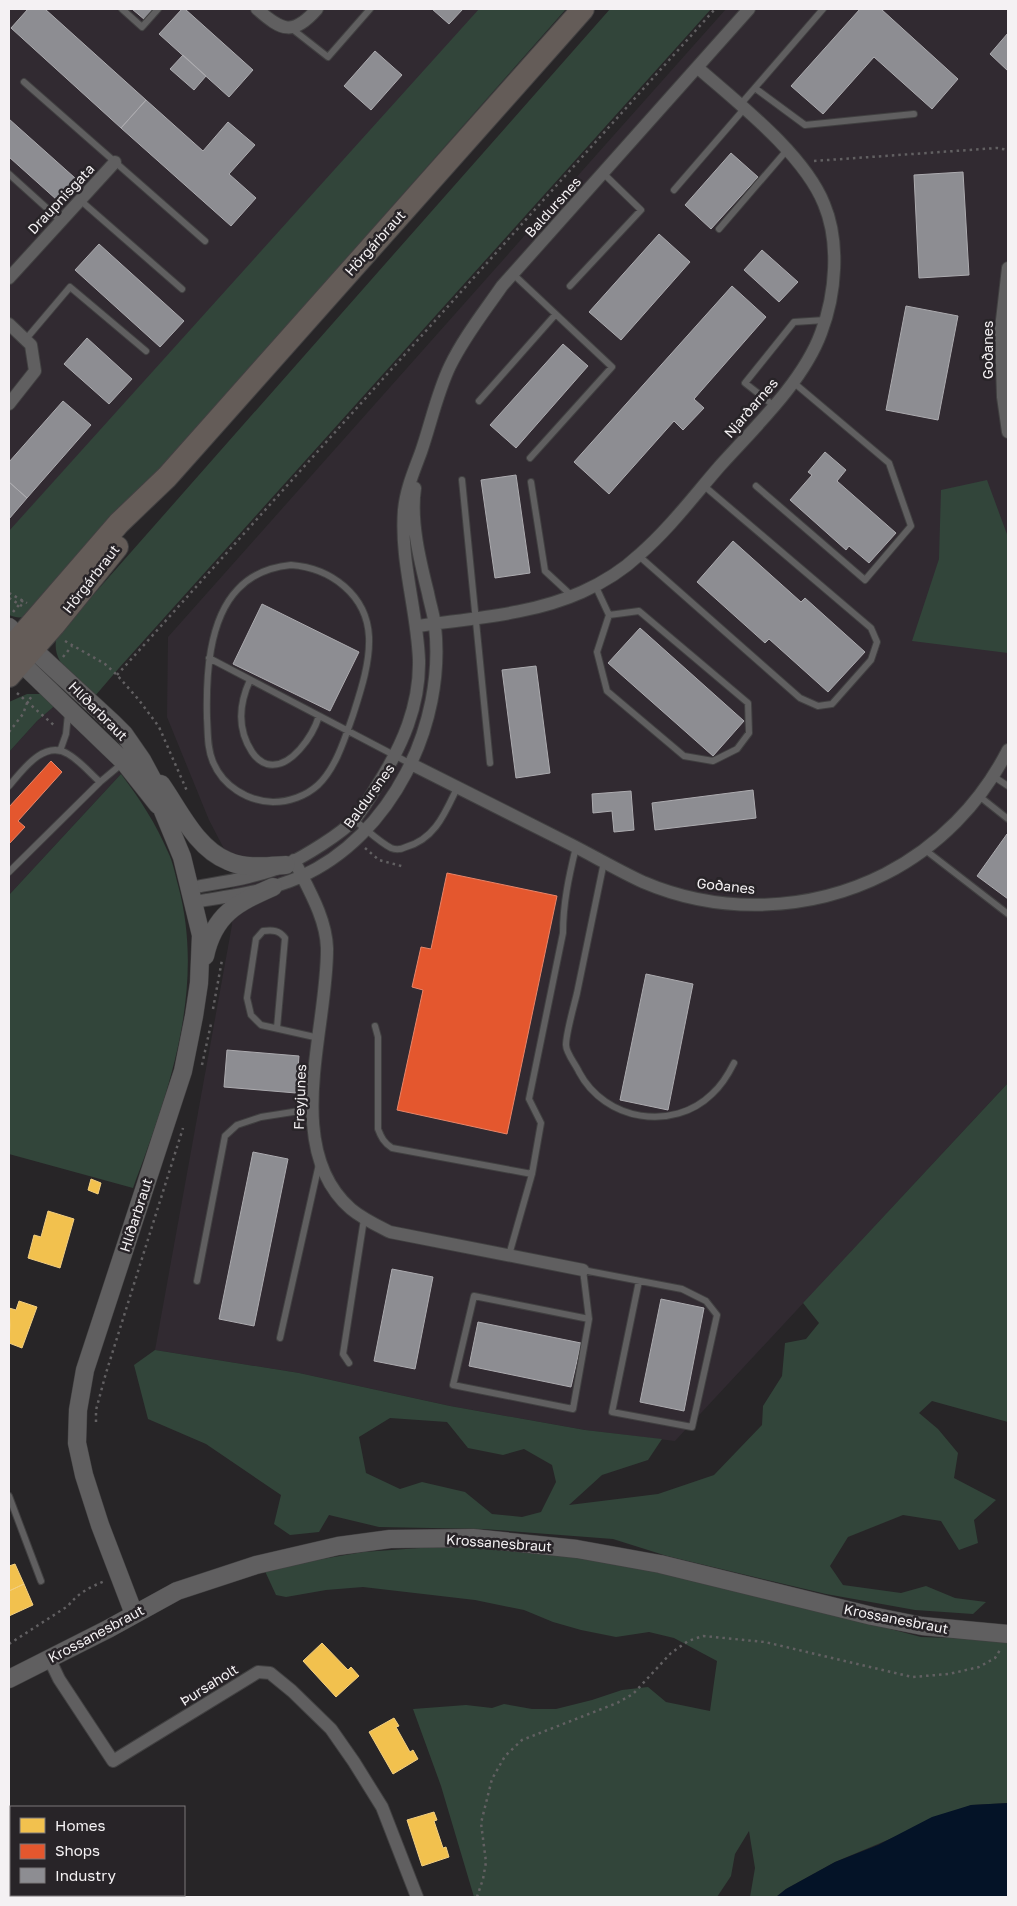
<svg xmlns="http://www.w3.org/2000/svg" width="1017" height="1906" font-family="'Golos Text',sans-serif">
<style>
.built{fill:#312a31}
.green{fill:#32453a;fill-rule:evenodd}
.water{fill:#041327}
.homes{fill:#f2c14e;stroke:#f3cf80}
.shops{fill:#e4572e;stroke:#e98569}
.industry{fill:#8d8d92;stroke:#acabaf}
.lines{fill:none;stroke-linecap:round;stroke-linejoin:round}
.lane-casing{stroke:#414041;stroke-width:8}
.street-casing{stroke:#414041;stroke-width:14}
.secondary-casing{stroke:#414041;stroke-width:19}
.highway-casing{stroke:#414041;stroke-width:24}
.path{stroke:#626062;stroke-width:2.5;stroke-dasharray:2.5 4;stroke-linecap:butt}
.lane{stroke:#605f60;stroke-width:6}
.street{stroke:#605f60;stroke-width:12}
.secondary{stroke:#605f60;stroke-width:18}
.highway{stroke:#645c58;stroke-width:22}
.labels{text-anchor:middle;stroke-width:5;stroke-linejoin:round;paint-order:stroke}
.street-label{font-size:14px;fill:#f4f1f3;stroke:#282428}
</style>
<rect width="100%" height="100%" fill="#272527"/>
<path class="built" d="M9,9h493l-493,558z
M726,9h282v1074l-333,358 -90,-11 -135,-24 -151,-33 -144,-23 77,-425 1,-59 -24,-46 -42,-103 1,-80z
M58,703l63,71 -112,121v-143l28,-31z"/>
<path class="green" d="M479,9h87l-526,597c-13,9 -16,15 -31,9v-84z
M610,9h101l-592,659 -24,28c-17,-16 -46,-32 -38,-60z
M987,480l21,57v116l-96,-12 27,-82 2,-69z
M27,694h17l14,9 -21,18 -28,31v-50z
M121,774c19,25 35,50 47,78 5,10 7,22 10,33 28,103 -9,207 -45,303l-124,-34v-259z
M1008,1083v339l-76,-21 -13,12 19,16 20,24 -4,25 42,22 -22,20 4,23 -19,7 -18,-29 -38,-6 -55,22 -18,29 13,19 58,8 25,-7 29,12 31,4 -13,12 -58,-4 -89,-16 -159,-38 -54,-17 -130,-10 -104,-2 -50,-12 -10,17 -29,3 -16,-11 7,-29 -75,-51 -58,-25 -14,-54 21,-15 144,23 151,33 135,24 77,9 -14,21 -46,15 -33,30 89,-11 56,-19 48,-50 1,-19 19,-30 3,-33 21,-4 13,-16 -16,-20zM390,1418l57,4 21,26 35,7 21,-6 28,16 4,17 -15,30 -19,5 -30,-3 -27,-22 -43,-10 -22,7 -34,-16 -7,-36z
M463,1545l119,12 121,23 218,57 87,3v163l-37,2 -136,57 -49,27 -10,8h-26l5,-29 -6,-37 -14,23 -4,22 -14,21h-243l-33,-111 -28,-77 53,-4 26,3 12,-4 28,5h24l36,-9 30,-10 26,-3 18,15 44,9 7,-50 -43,-23 -25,-6 -33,5 -35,-7 -28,-8 -29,-12 -49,-10 -112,-13 -37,3 -40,7 -10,-2 -12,-26 99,-17z
M9,1829l2,1v65h147l8,2h-157z"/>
<path class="water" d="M1008,1803v94h-232l10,-8 49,-27 43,-17 54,-28 39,-12z"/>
<path class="homes" d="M91,1179l10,4 -3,11 -10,-4z
M48,1211l26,8 -14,49 -32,-10 6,-23 7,2z
M19,1301l18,6 -15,41 -13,-5 1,-18 -1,-17 7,2z
M15,1564l9,20 -15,7v-25z
M24,1584l9,21 -24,11v-25z
M322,1643l26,27 3,-3 8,9 -23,21 -33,-36z
M394,1718l5,8 -3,1 14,25 3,-2 5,9 -25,15 -24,-42z
M434,1812l3,8 -3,1 9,27 3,-1 3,10 -27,9 -15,-46z"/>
<path class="shops" d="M51,761l11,11 -44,49 7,6 -16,17v-37z
M447,873l110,23 -50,238 -110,-24 26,-120 -11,-3 9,-40 10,2z"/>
<path class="industry" d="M28,9h17l101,91 -25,28 -110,-100z
M132,9h23l-10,11z
M182,9h3l68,61 -24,27 -70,-63z
M432,9h31l-14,15z
M860,9h21l77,70 -26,30 -58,-52 -51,57 -32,-28z
M1008,33v38l-18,-17z
M375,51l27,24 -31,35 -27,-24z
M183,55l23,21 -12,14 -24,-21z
M146,100l57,51 25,-29 27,23 -26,29 27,24 -25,28 -110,-98z
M9,119l66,59 -18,22 -48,-43z
M731,153l27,24 -47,52 -26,-24z
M963,172l6,103 -50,3 -5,-103z
M659,234l31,28 -69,78 -32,-28z
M99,244l85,77 -24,26 -85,-77z
M762,250l36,32 -19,20 -35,-32z
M732,286l34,31 -72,82 10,9 -21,22 -9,-9 -65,73 -35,-32z
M906,306l52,10 -20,104 -52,-10z
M87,338l45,41 -23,25 -45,-40z
M563,344l25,22 -72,82 -26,-23z
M63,401l28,24 -64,73 -18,-16v-20z
M825,452l21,18 -9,11 59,52 -27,30 -20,-17 -3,4 -56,-50 22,-25 -4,-3z
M516,475l14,98 -35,5 -14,-98z
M9,482l18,16 -18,21z
M733,541l68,61 4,-4 60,54 -37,40 -59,-53 -4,4 -68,-61z
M262,604l97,48 -29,59 -97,-47z
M640,628l104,93 -31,35 -105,-93z
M536,666l14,107 -34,5 -14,-108z
M753,790l3,28 -101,12 -3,-27z
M631,791l3,39 -20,2 -2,-21 -19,2 -1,-19z
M1007,834l1,1v64l-31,-23z
M646,974l47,10 -25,126 -48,-10z
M227,1050l72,6 -3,37 -72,-6z
M253,1152l35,7 -34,167 -35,-7z
M392,1269l41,8 -18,92 -41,-8z
M661,1299l43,9 -20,103 -44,-9z
M478,1322l103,21 -10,44 -102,-21z"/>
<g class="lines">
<defs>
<path id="lane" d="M122,9l20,18 16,-18
M291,28l37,29 42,-48
M24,82l181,159
M755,88l50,37 109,-11
M740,105l83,-96
M9,174l52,47
M674,190l70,-81
M80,200l102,89
M719,229l68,-79
M513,274l99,93 -82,91
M570,286l71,-76 -38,-37
M26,339l44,-52 76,64
M479,401l76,-86
M773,405l-28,-22 49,-61 31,-2
M462,480l28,283
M531,482l14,89 27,25
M756,486l109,94 46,-54 -22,-63 -96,-81
M639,556l161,142 18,8 14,-2 39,-44 6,-18 -6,-14 -168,-143
M291,565c40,3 76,30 78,72 1,26 -8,53 -16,78 -8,23 -17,53 -35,70 -12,11 -29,17 -45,17 -26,-1 -50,-16 -60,-40 -6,-14 -5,-29 -6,-44 -1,-40 1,-98 31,-129 14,-15 33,-22 53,-24z
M595,585l14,30 -12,37 10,39 77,65 29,5 24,-12 12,-16 -1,-30 -109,-92 -30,4
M209,658l202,106
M250,680c-11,24 -13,49 2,72 4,6 8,10 15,12 24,6 46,-29 52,-48
M60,751l6,-17 2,-20
M993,776l15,10
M9,786c13,-15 35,-47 59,-32 12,7 22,19 32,28
M979,796l29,23
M354,820c11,8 25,22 37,28 5,2 11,1 15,-1 29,-8 39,-34 51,-59
M924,849l84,65
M604,862c-9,44 -18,87 -27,131 -3,13 -11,40 -11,52 0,8 10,20 13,27 26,49 94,60 133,22 10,-9 16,-19 22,-31
M9,872l91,-90 24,-20
M375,1026l3,11v92c3,8 6,14 14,19l140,26
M277,1028l8,-90c-6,-8 -12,-8 -22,-7l-7,8 -9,59 4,17 10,10 58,13
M509,1255l23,-81 9,-51 -12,-24 34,-166c0,-30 6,-57 13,-86
M197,1281l28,-145 12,-11 24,-8 51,-8
M589,1319l-115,-23 -21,89 120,24 16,-90 -6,-49 99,19 24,12 11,14 -25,112 -80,-15 27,-131
M280,1338l39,-174
M349,1363l-6,-9 21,-135
M9,1496l32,85"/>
<path id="street" d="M257,9c25,22 36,27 60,0
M1008,268l-7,61 2,68 5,35
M9,278l106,-116
M9,324l22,21 4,26 -26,33
M417,626c55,-8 114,-11 165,-34 20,-9 41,-22 57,-37 30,-26 54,-58 80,-88 35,-39 84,-85 102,-134 15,-39 19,-91 3,-129 -20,-50 -86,-101 -126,-136
M411,764c51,26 103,52 155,78 26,13 51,28 77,40 77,33 167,30 242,-8 53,-27 96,-71 123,-124
M294,860c13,27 32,57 33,88 1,80 -46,200 24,261 12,10 25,16 39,23l193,38
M190,888c32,-6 66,-10 96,-23 19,-9 55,-31 69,-46 9,-11 16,-23 23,-35 24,-38 42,-78 41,-124 -2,-51 -19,-99 -15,-150 2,-21 10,-39 17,-58 10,-29 16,-59 29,-86 14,-29 34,-54 52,-80l247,-277
M194,902c36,-6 72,-10 106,-25 92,-41 146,-153 135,-251 -1,-11 -5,-22 -7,-33 -8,-32 -18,-72 -13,-105
M49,1658l10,21 54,82 145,-89 12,1 22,18 39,38 23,33 28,45 35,90"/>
<path id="secondary" d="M9,627l104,96 11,11 18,26 14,26 7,25 19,46 19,78 -2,48 -5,33 -11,55 -98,299 -7,40 -1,33 7,32 16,50 34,89
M13,655l111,107 34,43
M161,784c19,27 35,64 67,77 17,8 40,5 58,4
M205,956c9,-42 32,-53 68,-69
M9,1679l99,-50 69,-38 79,-26 82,-19 52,-7 83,-1 104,11 83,15 212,52 50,10 86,8"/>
<path id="highway" d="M9,650l110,-127 48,-46 416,-468
M9,676l45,-51 63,-78"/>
</defs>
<use href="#lane" class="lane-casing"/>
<use href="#street" class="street-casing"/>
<use href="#secondary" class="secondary-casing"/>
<use href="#highway" class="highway-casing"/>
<path class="path" d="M814,161l183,-13 11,2
M9,593l18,10
M9,598l13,8
M13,612l10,-12
M65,641l40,23 12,11 22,25 20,27 28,64
M63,657l9,-11
M117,675l598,-666
M17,693l39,34
M9,732l14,-18 4,-11 5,-7
M365,848l14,12 26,7
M213,1009l9,-49
M202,1065l9,-41
M96,1422v-12l10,-37 77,-245
M9,1644l59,-38c10,-13 22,-19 37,-25
M477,1897l6,-18 3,-17 -5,-39 11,-44 13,-23 17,-16 95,-37 16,-9 38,-41 17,-12 15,-5 62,6 147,35 37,-3 30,-7 16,-9 5,-8"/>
<use href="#lane" class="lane"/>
<use href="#street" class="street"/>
<use href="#secondary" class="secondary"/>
<use href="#highway" class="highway"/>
</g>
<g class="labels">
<g class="street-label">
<text transform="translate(61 199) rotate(-47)" y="5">Draupnisgata</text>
<text transform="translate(553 207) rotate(-48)" y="5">Baldursnes</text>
<text transform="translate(375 243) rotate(-48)" y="5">Hörgárbraut</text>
<text transform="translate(988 350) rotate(-90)" y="5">Goðanes</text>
<text transform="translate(751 408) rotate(-49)" y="5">Njarðarnes</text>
<text transform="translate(91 579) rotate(-52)" y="5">Hörgárbraut</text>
<text transform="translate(98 711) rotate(45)" y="5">Hlíðarbraut</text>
<text transform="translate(369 796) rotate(-54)" y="5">Baldursnes</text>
<text transform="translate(726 886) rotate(6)" y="5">Goðanes</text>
<text transform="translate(300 1097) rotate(-88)" y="5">Freyjunes</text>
<text transform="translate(136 1215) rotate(-72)" y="5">Hlíðarbraut</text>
<text transform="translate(499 1543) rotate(4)" y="5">Krossanesbraut</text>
<text transform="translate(896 1619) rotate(11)" y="5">Krossanesbraut</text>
<text transform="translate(96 1634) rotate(-28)" y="5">Krossanesbraut</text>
<text transform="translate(209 1685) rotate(-32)" y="5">Þursaholt</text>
</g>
</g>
<rect width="1017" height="1906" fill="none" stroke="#f4f1f3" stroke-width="20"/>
<rect x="10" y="1806" width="175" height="90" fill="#282428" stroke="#7a7679"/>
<rect x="20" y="1818" width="25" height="15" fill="#f2c14e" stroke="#7a7679"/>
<text x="55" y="1831" font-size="15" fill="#f4f1f3">Homes</text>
<rect x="20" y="1844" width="25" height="15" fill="#e4572e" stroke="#7a7679"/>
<text x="55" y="1856" font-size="15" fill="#f4f1f3">Shops</text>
<rect x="20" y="1868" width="25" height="15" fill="#8d8d92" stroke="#7a7679"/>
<text x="55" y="1881" font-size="15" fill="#f4f1f3">Industry</text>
</svg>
